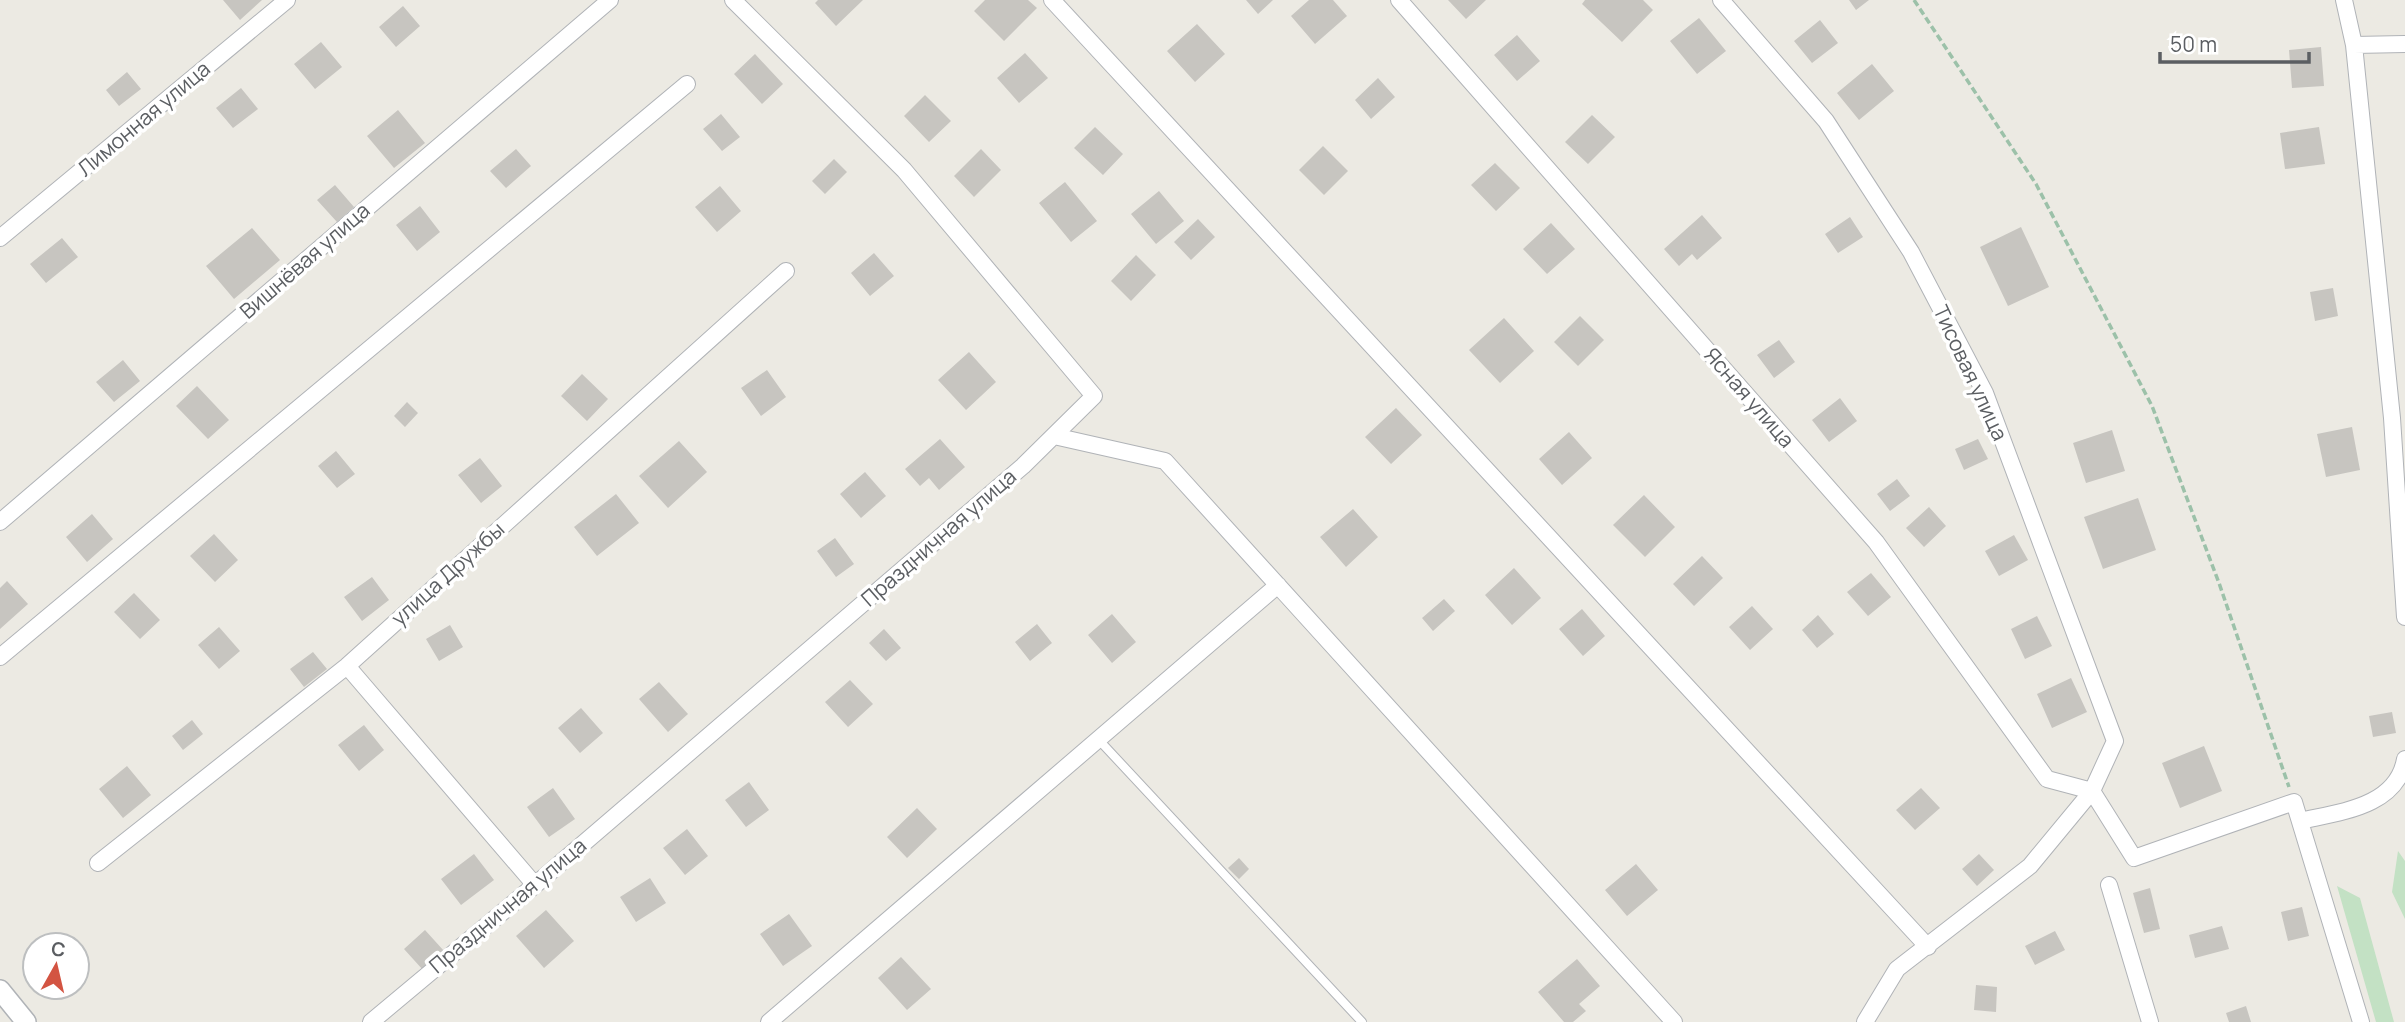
<svg xmlns="http://www.w3.org/2000/svg" width="2405" height="1022" font-family="Manrope,sans-serif">
<style>
.green{fill:#c3e1c4}
.building{fill:#c7c5c0}
.lines{fill:none;stroke-linecap:round;stroke-linejoin:round}
.service-casing{stroke:#b0b3b7;stroke-width:10}
.minor-casing{stroke:#b0b3b7;stroke-width:18}
.tertiary-casing{stroke:#b0b3b7;stroke-width:22}
.path{stroke:#9cc1a9;stroke-width:3.5;stroke-dasharray:7 3.5;stroke-linecap:butt}
.service{stroke:#fff;stroke-width:8}
.minor{stroke:#fff;stroke-width:16}
.tertiary{stroke:#fff;stroke-width:19}
.labels{text-anchor:middle;stroke-width:7;stroke-linejoin:round;paint-order:stroke}
.street-label{font-size:21px;fill:#5b5e62;stroke:#fff}
</style>
<rect width="100%" height="100%" fill="#eceae3"/>
<path class="green" d="M2398,851l7,10v58l-13,-27z
M2337,886l23,12 34,124h-18z"/>
<path class="building" d="M223,0h39l-22,20z
M818,0h45l-27,26 -21,-23z
M985,0h43l9,8 -33,33 -30,-30z
M1246,0h27l-15,14z
M1309,0h24l14,16 -32,28 -24,-28z
M1448,0h38l-20,19z
M1585,0h58l10,10 -31,32 -40,-38z
M1849,0h20l-13,10z
M403,6l17,20 -24,21 -17,-20z
M1699,18l27,33 -29,23 -27,-33z
M1820,20l18,23 -26,20 -18,-22z
M1197,24l28,30 -30,28 -28,-31z
M1517,35l23,26 -23,20 -23,-26z
M321,42l21,25 -27,22 -21,-25z
M2321,47l3,39 -32,2 -3,-38z
M1025,53l23,25 -29,25 -22,-25z
M755,54l28,30 -21,20 -28,-30z
M1872,64l22,27 -35,29 -22,-27z
M127,72l14,17 -22,17 -13,-16z
M1378,78l17,19 -24,22 -16,-19z
M241,88l17,21 -25,19 -17,-20z
M925,95l26,26 -22,21 -25,-26z
M398,110l27,33 -31,25 -27,-32z
M721,114l19,23 -18,14 -19,-22z
M1592,115l23,22 -27,27 -23,-22z
M1095,127l28,27 -20,21 -29,-27z
M2319,127l6,37 -40,5 -5,-36z
M1323,146l25,25 -24,24 -25,-25z
M516,149l15,17 -25,22 -16,-17z
M981,149l20,21 -27,27 -20,-21z
M834,159l13,13 -22,22 -13,-13z
M1495,163l25,25 -24,23 -25,-26z
M1065,182l32,39 -26,21 -32,-39z
M335,185l19,22 -17,15 -20,-22z
M720,186l21,25 -24,21 -22,-25z
M1159,191l25,30 -28,23 -25,-30z
M420,206l20,26 -23,19 -21,-26z
M1702,215l20,23 -25,22 -5,-6 -13,12 -15,-17z
M1850,217l13,20 -25,16 -13,-19z
M1198,219l17,18 -24,23 -17,-18z
M1551,223l24,26 -28,25 -24,-25z
M2021,227l28,60 -41,19 -28,-59z
M252,228l28,32 -46,39 -28,-33z
M62,238l16,19 -32,26 -16,-19z
M874,253l20,23 -24,20 -19,-23z
M1136,255l20,20 -25,26 -20,-20z
M2333,288l5,28 -23,5 -5,-29z
M1580,316l24,24 -26,26 -24,-24z
M1504,318l30,33 -34,32 -31,-33z
M1779,340l16,22 -21,16 -17,-23z
M969,352l27,30 -30,28 -28,-30z
M123,360l17,21 -26,21 -18,-20z
M767,370l19,27 -25,19 -20,-28z
M582,374l26,25 -21,22 -26,-25z
M197,386l32,34 -21,19 -32,-33z
M1840,398l17,23 -28,21 -17,-22z
M407,402l11,11 -13,14 -11,-11z
M1396,408l26,27 -31,29 -26,-27z
M2352,427l8,43 -34,7 -9,-43z
M2112,430l13,41 -39,12 -13,-40z
M1569,432l23,26 -30,27 -23,-26z
M940,439l25,28 -26,23 -10,-12 -9,8 -15,-17z
M1978,439l10,20 -24,11 -9,-21z
M679,441l28,31 -39,36 -29,-32z
M336,451l19,23 -18,14 -19,-22z
M480,458l22,28 -21,17 -23,-28z
M865,472l21,24 -25,22 -21,-24z
M1897,479l13,17 -20,15 -13,-17z
M616,494l23,29 -42,33 -23,-29z
M1644,495l31,32 -30,30 -32,-32z
M2138,498l18,52 -53,19 -19,-52z
M1929,507l17,19 -22,21 -18,-19z
M1353,509l25,28 -32,30 -26,-30z
M92,514l21,25 -26,23 -21,-25z
M214,534l24,26 -23,22 -25,-26z
M2014,535l14,25 -29,16 -14,-25z
M835,538l19,26 -18,13 -19,-26z
M1702,556l21,22 -29,28 -21,-22z
M1514,568l27,30 -29,27 -27,-30z
M1871,573l20,24 -23,19 -21,-24z
M372,577l17,23 -27,21 -18,-24z
M7,581l21,23 -28,25v-41z
M134,593l26,27 -20,19 -26,-27z
M1444,599l11,12 -22,20 -11,-13z
M1752,606l21,23 -23,21 -21,-23z
M1582,609l23,27 -22,20 -24,-27z
M1112,614l24,28 -24,21 -24,-28z
M1818,615l16,19 -17,14 -15,-18z
M2037,616l15,30 -27,13 -14,-30z
M1037,624l15,19 -22,18 -15,-19z
M450,625l13,22 -24,14 -13,-22z
M219,627l21,24 -21,18 -21,-24z
M884,629l17,19 -15,13 -17,-18z
M313,652l14,17 -23,18 -14,-18z
M2071,678l16,34 -35,16 -15,-34z
M850,680l23,24 -25,23 -23,-25z
M659,682l29,32 -20,18 -29,-33z
M581,708l22,25 -23,20 -22,-25z
M2392,712l4,21 -23,4 -4,-21z
M192,720l11,14 -20,16 -11,-14z
M364,725l20,25 -25,21 -21,-26z
M2204,746l18,45 -42,17 -18,-45z
M127,766l24,29 -28,23 -24,-29z
M749,782l20,28 -23,17 -21,-27z
M553,788l22,31 -26,18 -22,-30z
M1921,788l19,20 -25,22 -19,-20z
M917,808l20,21 -30,29 -20,-21z
M687,829l21,27 -23,19 -22,-27z
M474,854l20,26 -33,25 -20,-26z
M1979,854l15,16 -17,16 -15,-17z
M1239,858l10,11 -10,10 -11,-11z
M1636,864l22,26 -31,26 -22,-26z
M650,878l16,25 -30,19 -16,-25z
M2150,888l10,41 -16,4 -11,-40z
M2302,907l7,29 -21,5 -7,-29z
M546,910l28,31 -30,27 -28,-32z
M789,914l23,32 -29,20 -23,-32z
M2222,926l7,23 -34,9 -6,-23z
M425,930l19,21 -21,19 -19,-21z
M2055,931l10,19 -30,15 -10,-19z
M901,957l30,32 -24,21 -29,-32z
M1577,959l23,27 -21,18 7,7 -13,11h-9l-26,-30z
M1976,985l21,2 -1,25 -22,-2z
M2246,1006l5,16h-22l-3,-9z"/>
<g class="lines">
<defs>
<path id="service" d="M1098,739l264,283"/>
<path id="minor" d="M1052,0l876,947
M1399,0l477,542 171,237 45,12 23,-50 -130,-348 -74,-141 -85,-131 -105,-121
M2344,0l10,45 51,-1
M2354,45l38,373 13,199
M0,238l287,-238
M1054,436l111,25 509,561
M0,522l610,-522
M0,657l687,-573
M347,666l188,219
M2300,821c39,-9 97,-14 105,-62
M98,863l249,-197 439,-395
M2109,885l41,137
M371,1022l164,-137 488,-419 71,-70 -190,-226 -171,-170
M769,1022l509,-437
M1865,1022l32,-53 133,-103 62,-75 42,67 160,-56 67,220"/>
<path id="tertiary" d="M0,990l26,32"/>
</defs>
<use href="#service" class="service-casing"/>
<use href="#minor" class="minor-casing"/>
<use href="#tertiary" class="tertiary-casing"/>
<path class="path" d="M1914,0l122,184 116,222 67,177 70,204"/>
<use href="#service" class="service"/>
<use href="#minor" class="minor"/>
<use href="#tertiary" class="tertiary"/>
</g>
<g class="labels">
<g class="street-label">
<text transform="translate(144 119) rotate(-40)" y="7">Лимонная улица</text>
<text transform="translate(305 261) rotate(-41)" y="7">Вишнёвая улица</text>
<text transform="translate(1970 373) rotate(65)" y="7">Тисовая улица</text>
<text transform="translate(1749 398) rotate(49)" y="7">Ясная улица</text>
<text transform="translate(939 538) rotate(-41)" y="7">Праздничная улица</text>
<text transform="translate(448 574) rotate(-42)" y="7">улица Дружбы</text>
<text transform="translate(508 906) rotate(-40)" y="7">Праздничная улица</text>
</g>
</g>
<g transform="translate(56 966) rotate(8)"><circle r="33" fill="#ffffff" stroke="#bdbfc0" stroke-width="2"/>
<path d="M0-5L12 26L0 18L-12 26Z" fill="#d35442"/>
<text y="-10" font-size="19" font-weight="bold" text-anchor="middle" fill="#5b5e62">С</text>
</g>
<path d="M2160 52v10h149v-10" fill="none" stroke="#5b5e62" stroke-width="3.5"/>
<text x="2170" y="52" font-size="21" fill="#5b5e62" stroke="#ffffff" stroke-width="5" paint-order="stroke">50 m</text>
</svg>
